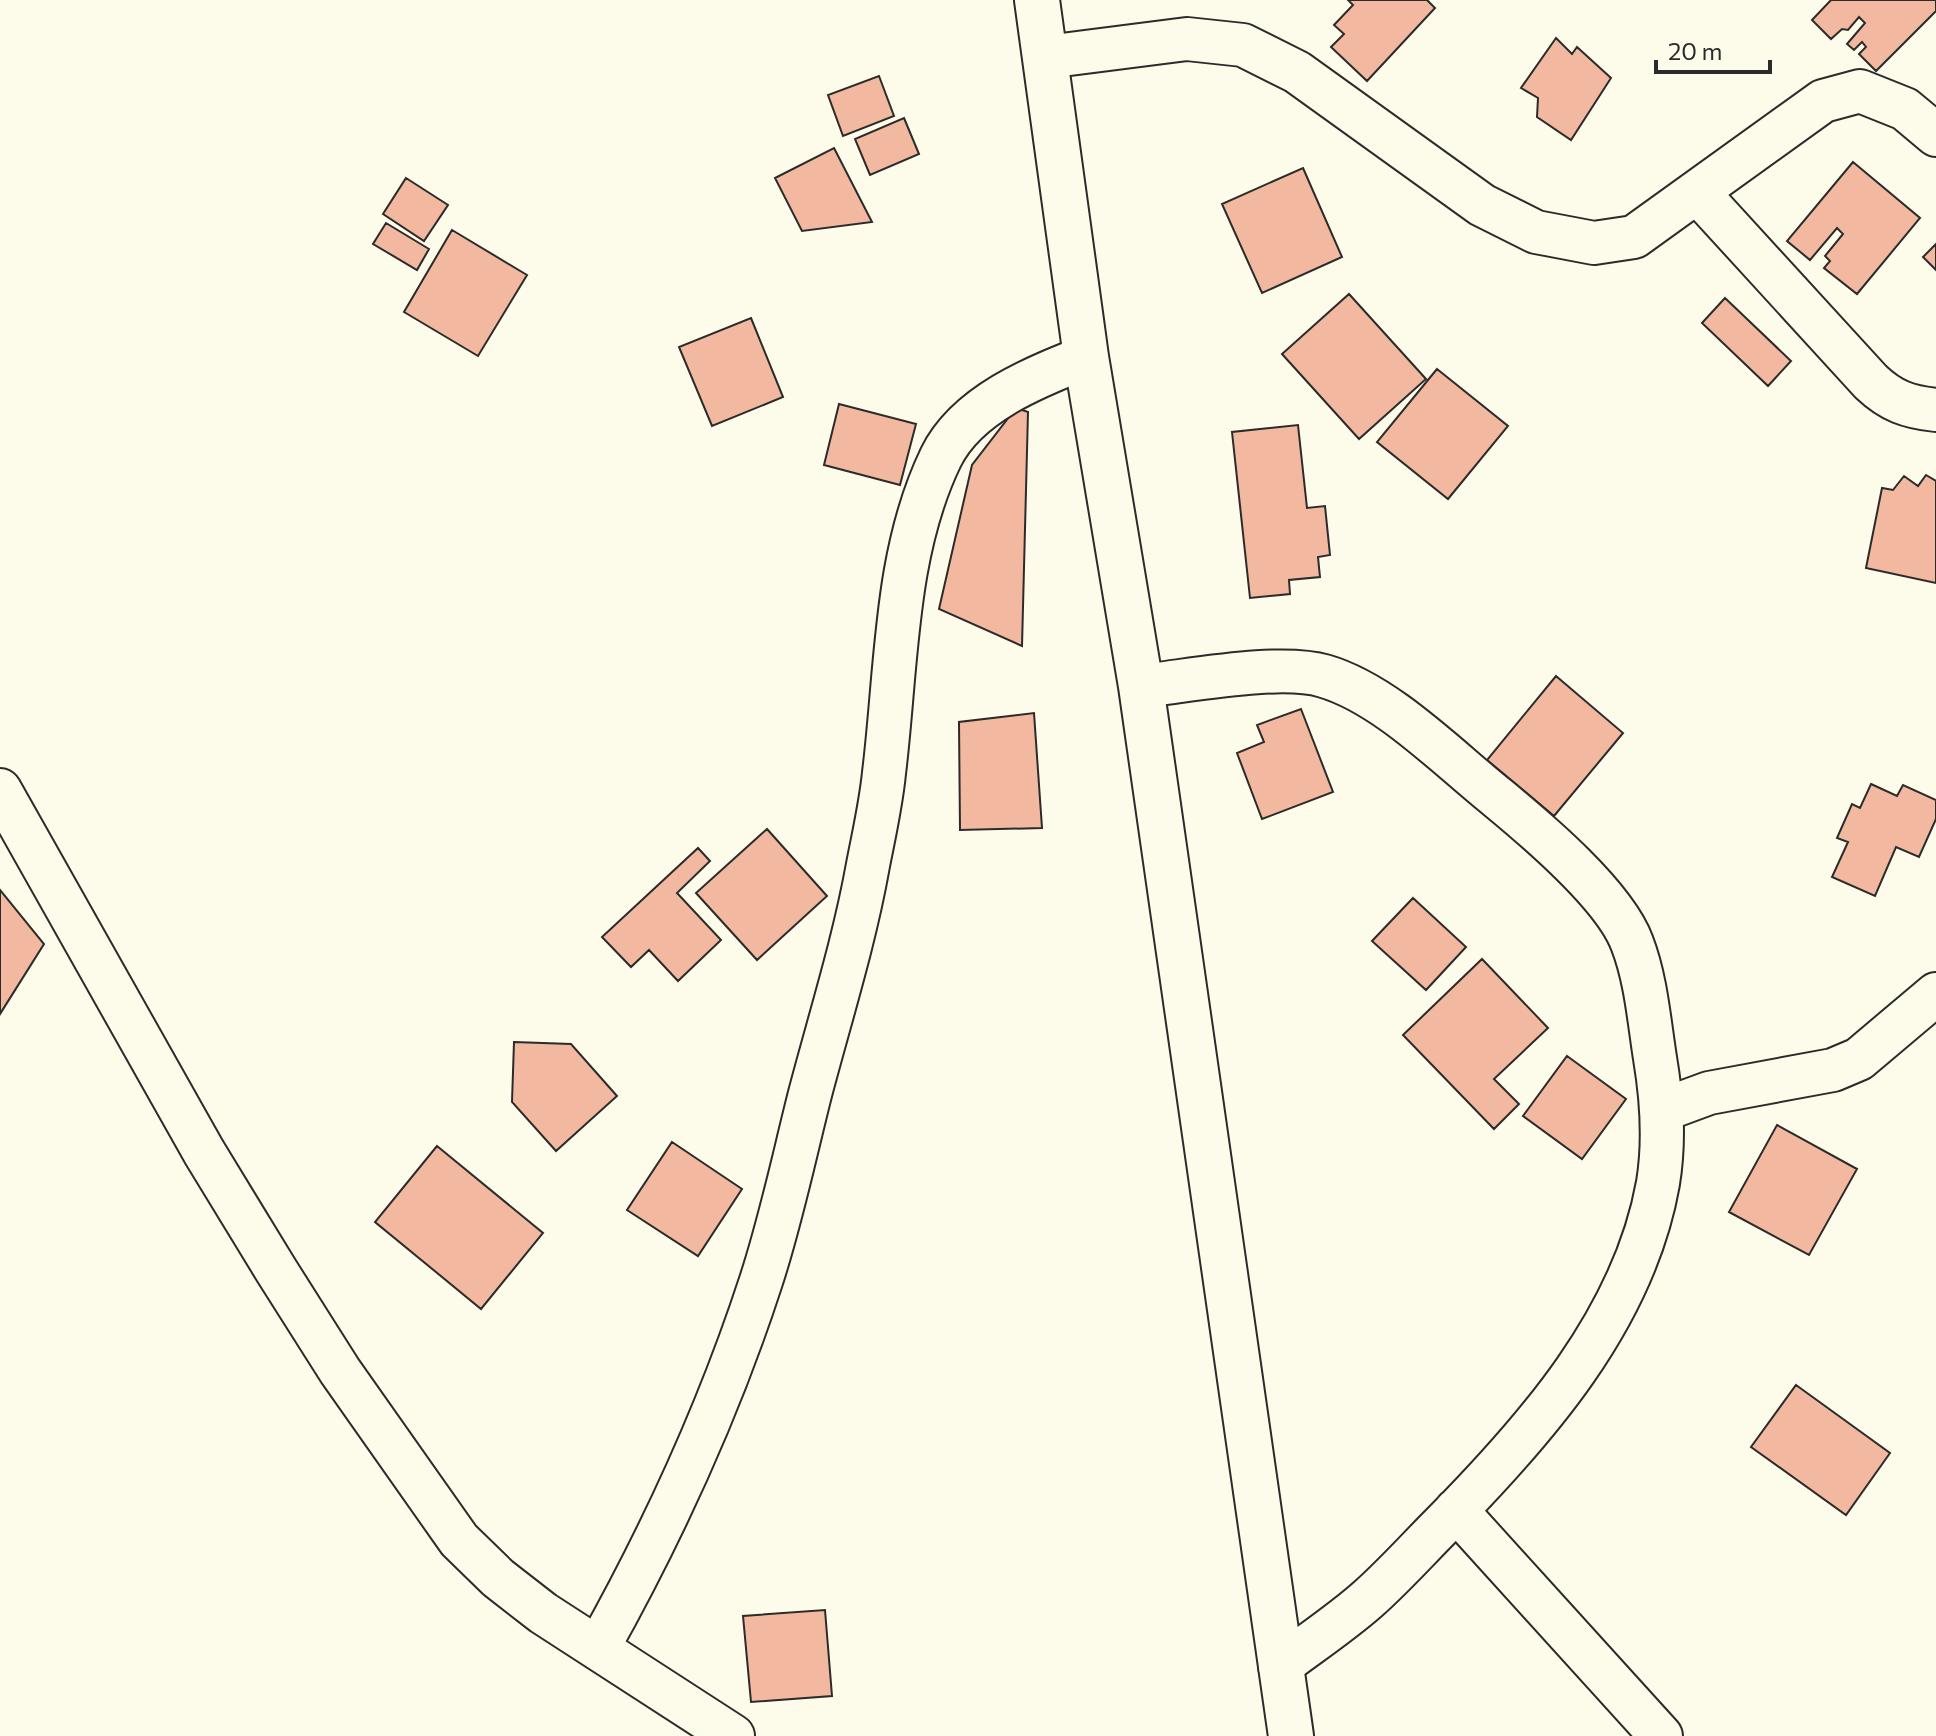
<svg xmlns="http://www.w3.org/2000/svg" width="1936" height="1736" font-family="Commissioner,sans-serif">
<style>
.building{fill:#f2b8a0;stroke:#2b2b2b;stroke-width:2}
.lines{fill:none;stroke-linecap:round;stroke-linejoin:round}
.minor-casing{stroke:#2b2b2b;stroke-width:46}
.major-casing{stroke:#2b2b2b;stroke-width:48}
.minor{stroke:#fdfbea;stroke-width:42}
.major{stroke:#fdfbea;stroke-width:44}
</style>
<rect width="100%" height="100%" fill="#fdfbea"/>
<path class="building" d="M1348,0h79l8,8 -68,73 -36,-34 13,-13 -10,-9 19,-20z
M1936,0v11l-60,60 -17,-17 7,-7 -4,-5 -8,8 -7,-6 18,-21 -6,-6 -11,13 -6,-1 -11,10 -19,-19 19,-20z
M1556,38l16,16 5,-7 34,31 -40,62 -34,-23 1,-19 -17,-10z
M879,76l15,40 -51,20 -15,-41z
M904,118l15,36 -49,21 -15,-36z
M834,148l38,74 -70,9 -27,-53z
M1853,162l67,56 -63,76 -33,-26 6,-7 -5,-5 18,-22 -6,-6 -27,32 -23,-19z
M1303,168l39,89 -80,36 -40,-89z
M406,178l42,27 -24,36 -41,-27z
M386,223l43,26 -12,21 -44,-26z
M452,230l75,45 -49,81 -74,-44z
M1936,244v26l-13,-13z
M1349,294l77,85 -67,60 -77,-85z
M1725,298l66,63 -23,25 -66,-63z
M751,318l32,79 -71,29 -33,-79z
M1437,369l71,57 -60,73 -71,-57z
M839,404l77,20 -16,61 -76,-20z
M1016,408l12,4 -6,234 -83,-37 33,-144z
M1298,425l9,83 18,-2 5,49 -12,2 2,20 -31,3 1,14 -40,4 -18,-166z
M1926,475l10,6v102l-70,-15 16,-80 11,2 11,-14 14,10z
M1556,676l67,57 -69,83 -67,-56z
M1301,709l32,83 -71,27 -25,-66 27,-11 -7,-17z
M1034,713l8,115 -82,2 -1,-108z
M1871,784l26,12 6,-11 33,15v19l-17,38 -23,-10 -21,49 -43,-19 16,-35 -11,-4 15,-34 8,4z
M767,829l60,67 -70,64 -61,-67z
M698,848l12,13 -33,32 44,47 -43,41 -29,-31 -18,17 -29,-30z
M0,890l44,54 -44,70z
M1413,898l53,49 -40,43 -54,-49z
M1482,959l66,69 -54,51 25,25 -25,25 -91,-94z
M514,1042l57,2 46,52 -61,55 -44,-49z
M1567,1056l59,43 -44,60 -59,-43z
M1777,1125l80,44 -48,86 -80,-43z
M672,1142l70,47 -44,67 -71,-46z
M437,1146l106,87 -62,76 -106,-87z
M1796,1385l94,68 -44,62 -95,-68z
M825,1610l7,86 -81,6 -8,-86z"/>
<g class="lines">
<defs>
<path id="minor" d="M1046,57l141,-18 56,6 54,27 185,133 54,27 58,11 40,-6 189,-136 37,-10 45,18 31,26
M1699,194l172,188c20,19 37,25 65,28
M1141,686c48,-5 139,-23 183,-10 62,18 124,82 174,122 40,33 116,97 134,145 14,36 17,77 23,115 7,42 10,82 3,125 -24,136 -123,248 -217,343 -24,24 -47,50 -73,73 -27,24 -59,45 -88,67
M0,790l204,362 72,118 64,101 119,169 39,38 45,35 190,123
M1663,1110l46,-17 124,-23 26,-11 77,-65
M1456,1510l205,226
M598,1648c66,-118 121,-238 163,-367 20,-61 33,-124 49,-187 20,-76 44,-151 58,-229 6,-31 13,-61 16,-92 13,-105 10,-219 57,-316 26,-53 94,-80 145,-100"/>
<path id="major" d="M1037,0l49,357 55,329 150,1050"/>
</defs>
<use href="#minor" class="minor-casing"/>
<use href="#major" class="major-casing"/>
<use href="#minor" class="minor"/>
<use href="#major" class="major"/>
</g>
<path d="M1656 60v12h114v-12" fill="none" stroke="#2b2b2b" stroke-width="4"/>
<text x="1668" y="60" font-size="24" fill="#2b2b2b" stroke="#fdfbea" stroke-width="6" paint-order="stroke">20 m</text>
</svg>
